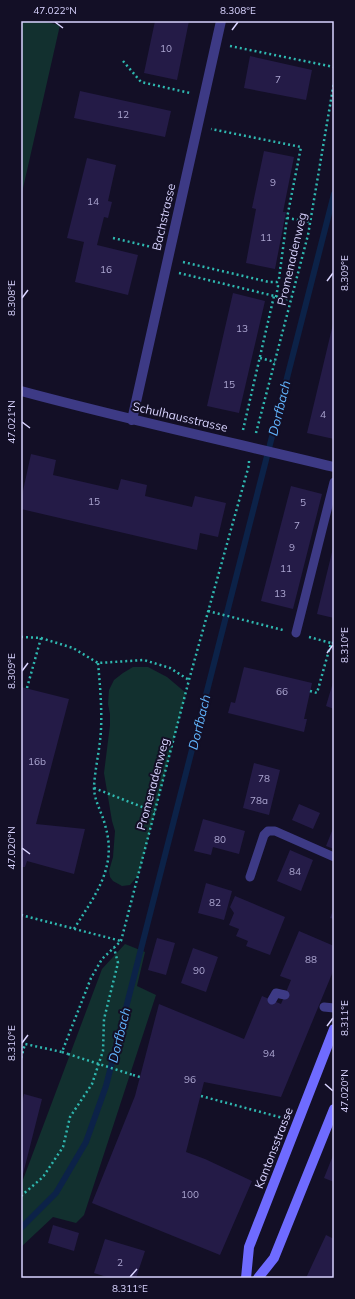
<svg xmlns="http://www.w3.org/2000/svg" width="355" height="1299" font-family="Mulish,sans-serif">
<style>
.green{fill:#12302f}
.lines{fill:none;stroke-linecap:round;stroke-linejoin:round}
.stream{stroke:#0c2248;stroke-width:6}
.building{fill:#241b47}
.path{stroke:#2fb8b0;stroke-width:2.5;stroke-dasharray:2 3;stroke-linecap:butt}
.service{stroke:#3d3a85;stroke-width:9}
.minor{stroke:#3d3a85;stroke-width:10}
.secondary{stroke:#6f6bff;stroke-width:10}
.path-bridge{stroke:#2fb8b0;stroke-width:2.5;stroke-dasharray:2 3;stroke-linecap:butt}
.ticks{fill:none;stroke:#d9d4ff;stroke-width:1.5}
.labels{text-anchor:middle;stroke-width:4;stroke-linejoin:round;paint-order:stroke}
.number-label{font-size:10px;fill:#aca6d1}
.street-label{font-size:12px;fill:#d9d4ff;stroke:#130f26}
.water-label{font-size:13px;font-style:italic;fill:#62b6ff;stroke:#130f26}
.neatline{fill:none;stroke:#d9d4ff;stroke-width:1.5}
.ticks-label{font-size:10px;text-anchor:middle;fill:#d9d4ff}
</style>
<rect width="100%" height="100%" fill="#130f26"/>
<path class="green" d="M21,21h20l19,4 -39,172z
M133,667h15l19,10 19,16 -47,181 -9,11 -8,1 -9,-5 -3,-4 -1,-6 4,-14 2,-26 -3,-10 -8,-48 6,-48v-11l-2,-10 1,-14 5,-10 9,-7z
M125,944l20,8 -8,34 19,9 -72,220 -8,8 -23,-6 -32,30v-62l81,-216z"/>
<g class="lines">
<path class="stream" d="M21,1228l35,-35 30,-51 20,-56 228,-892"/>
</g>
<path class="building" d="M155,21h34l-12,59 -33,-7z
M250,56l62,14 -6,30 -62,-12z
M80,91l91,20 -6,26 -91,-19z
M264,151l30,6 -11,55h3l-11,57 -29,-6 10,-54 -4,-1z
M87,158l29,7 -8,36 4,1 -4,16 -4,-1 -7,28 41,10 -10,40 -53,-13 9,-40 -17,-4z
M233,293l32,8 -26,112 -32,-7z
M333,324h1v115l-27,-6z
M31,454l25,6 -3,15 65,15 3,-11 26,6 -2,11 47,11 3,-11 31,7 -8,34 -18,-4 -3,17 -176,-41v-9z
M291,486l31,8 -29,115 -32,-8z
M333,548h1v70l-17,-4z
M244,667l68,16 -8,36h3l-3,13 -76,-19 3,-11 4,1z
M334,679v30l-8,-3z
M21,687l48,12 -33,125 49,5 -11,45 -47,-13 -2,6h-4z
M254,763l26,7 -11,45 -26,-7z
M299,804l21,9 -7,16 -21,-9z
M203,819l42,12 -6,23 -26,-7 -2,8 -17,-4z
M334,826v23l-8,-3z
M290,850l23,10 -12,31 -24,-10z
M206,883l26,8 -8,29 -26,-7z
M235,896l50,21 -15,38 -24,-9 2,-5 -12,-5 3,-7 -10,-4 5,-12 -4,-6z
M334,908v11l-4,-1z
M299,931l35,15v23l-53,128 -77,-15 -18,70 19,7 47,22 -32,74 -128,-52 43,-107 24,-92 85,35 18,-43 19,8 10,-24 -11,-4z
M157,938l18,5 -9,32 -18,-5z
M193,948l25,9 -12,35 -25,-9z
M24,1094l18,5 -20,79 -1,-71z
M334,1153v29l-10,-4z
M53,1225l26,8 -5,18 -26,-8z
M326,1235l8,4v39h-28z
M105,1239l40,12 -9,27h-26l-16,-5z"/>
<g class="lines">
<path class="path" d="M230,46l104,21
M123,61l18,21 49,11
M287,218l24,4
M113,238l43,10
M183,262l86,20h8l2,-3 1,-8 7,-53 14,-71 -90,-18
M179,273l112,27
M276,297l2,-11 -1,-4
M260,358l15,4
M243,430l31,-134
M256,433l52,-198 26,-153
M208,611l75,19
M21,637l20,1 32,10 25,15 46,-3 26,8 19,12
M309,637l22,6
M27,688l14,-50
M310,691l7,2 14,-50h3
M94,788l61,24
M21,915l100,26
M74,929c21,-34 44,-62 31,-104 -3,-13 -11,-24 -11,-38 1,-19 6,-38 7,-57 1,-23 -1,-45 -3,-67
M62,1052l6,2
M21,1058l4,-14 37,8 29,-74 11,-19 19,-18 68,-261 60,-215v-4
M133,1075l7,2
M201,1096l82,22
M21,1196l22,-19 20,-30 7,-30 22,-33 11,-33 1,-32 14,-56 -4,-15"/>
<path class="service" d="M296,633l38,-151
M250,877l14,-42 4,-4h7l59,26
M272,1000l4,-7 9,2
M324,1007l10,1"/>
<path class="minor" d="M21,391c104,28 209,51 313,76
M132,420l89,-399"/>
<path class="secondary" d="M246,1278l3,-31 85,-218
M258,1278l16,-20 60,-149"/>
<path class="path-bridge" d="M68,1054l65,21"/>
</g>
<path class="ticks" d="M55,22l8,6M232,30l6,-8M327,281l6,-8M22,298l6,-8M22,422l8,6M327,653l6,-8M22,671l6,-8M22,848l8,6M327,1026l6,-8M22,1043l6,-8M325,1084l8,7M130,1277l7,-8"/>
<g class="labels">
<g class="number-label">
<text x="166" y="52">10</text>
<text x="278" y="83">7</text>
<text x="123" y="118">12</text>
<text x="273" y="186">9</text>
<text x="93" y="205">14</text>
<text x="266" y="241">11</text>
<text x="106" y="273">16</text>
<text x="242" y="332">13</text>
<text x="229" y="388">15</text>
<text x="323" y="418">4</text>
<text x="94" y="505">15</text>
<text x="303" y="506">5</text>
<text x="297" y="529">7</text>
<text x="292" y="551">9</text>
<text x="286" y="572">11</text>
<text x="280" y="597">13</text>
<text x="282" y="695">66</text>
<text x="37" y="765">16b</text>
<text x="264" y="782">78</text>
<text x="259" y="804">78a</text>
<text x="220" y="843">80</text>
<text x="295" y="875">84</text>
<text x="215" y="906">82</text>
<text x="311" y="963">88</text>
<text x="199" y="974">90</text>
<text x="269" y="1057">94</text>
<text x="190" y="1083">96</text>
<text x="190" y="1198">100</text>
<text x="120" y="1266">2</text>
</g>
<g class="street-label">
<text transform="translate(164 217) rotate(-77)" y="4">Bachstrasse</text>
<text transform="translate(292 259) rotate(-77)" y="4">Promenadenweg</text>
<text transform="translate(180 417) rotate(13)" y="4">Schulhausstrasse</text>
<text transform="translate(153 784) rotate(-75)" y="4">Promenadenweg</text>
<text transform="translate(274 1148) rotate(-69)" y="4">Kantonsstrasse</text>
</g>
<g class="water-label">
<text transform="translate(279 408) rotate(-76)" y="5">Dorfbach</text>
<text transform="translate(199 722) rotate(-76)" y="5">Dorfbach</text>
<text transform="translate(119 1035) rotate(-76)" y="5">Dorfbach</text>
</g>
</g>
<rect width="355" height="1299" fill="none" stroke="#130f26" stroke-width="44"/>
<rect x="22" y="22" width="311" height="1255" class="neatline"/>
<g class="ticks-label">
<text x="55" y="14">47.022°N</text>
<text x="238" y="14">8.308°E</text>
<text transform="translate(344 273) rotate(-90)" y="4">8.309°E</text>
<text transform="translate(11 298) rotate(-90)" y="4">8.308°E</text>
<text transform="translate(11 422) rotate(-90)" y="4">47.021°N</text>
<text transform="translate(344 645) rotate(-90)" y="4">8.310°E</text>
<text transform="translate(11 671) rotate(-90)" y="4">8.309°E</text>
<text transform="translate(11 848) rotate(-90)" y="4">47.020°N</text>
<text transform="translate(344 1018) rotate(-90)" y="4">8.311°E</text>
<text transform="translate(11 1043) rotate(-90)" y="4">8.310°E</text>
<text transform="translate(344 1091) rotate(-90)" y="4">47.020°N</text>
<text x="130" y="1292">8.311°E</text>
</g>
</svg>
